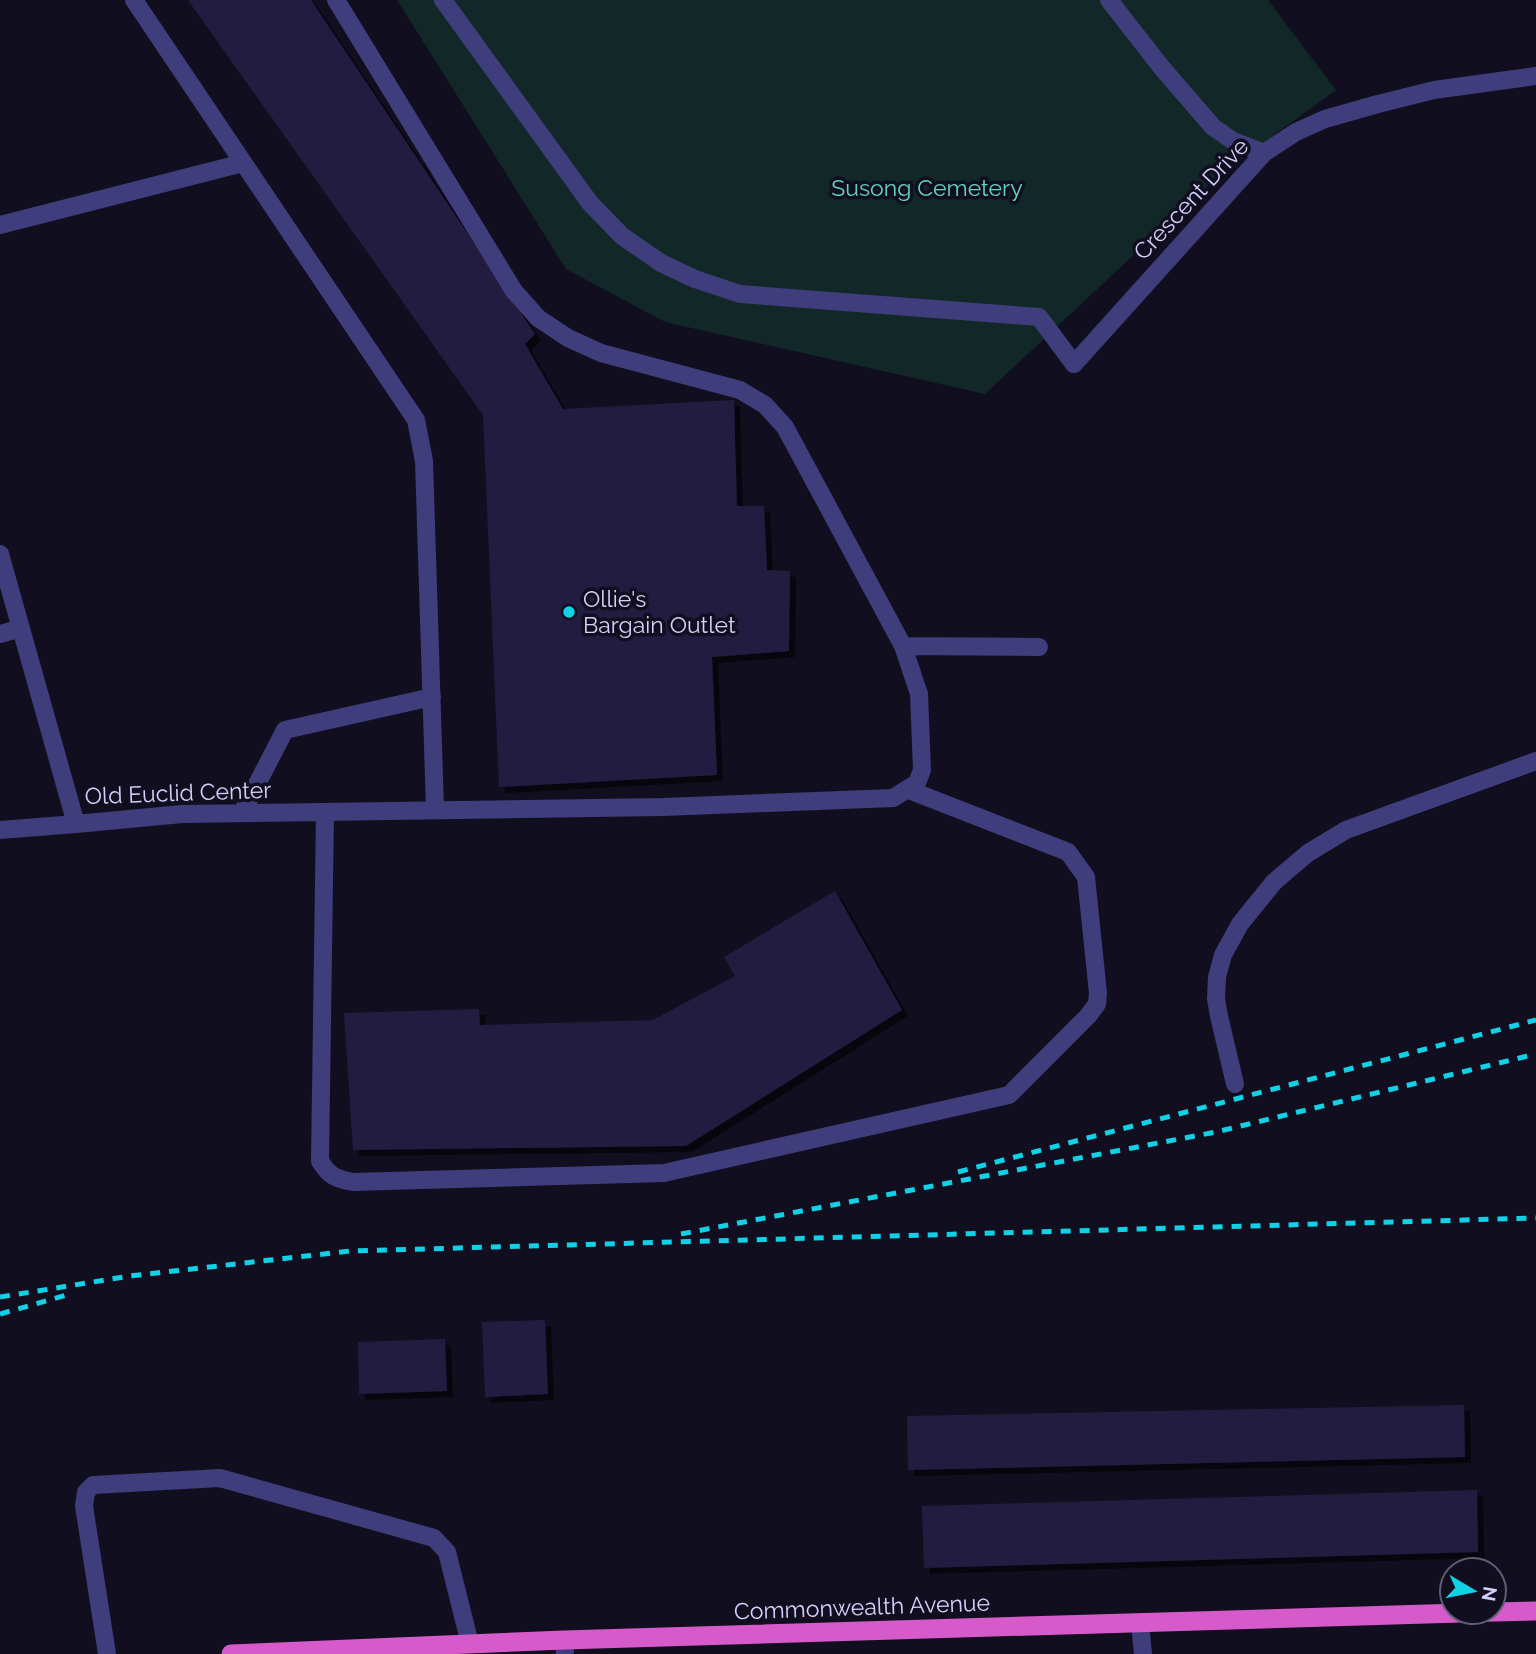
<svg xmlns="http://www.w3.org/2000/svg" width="1536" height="1654" font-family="Raleway,sans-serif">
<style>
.green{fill:#122828}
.building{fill:#231c3f;filter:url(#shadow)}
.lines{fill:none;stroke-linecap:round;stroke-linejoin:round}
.service{stroke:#3f3d7b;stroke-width:18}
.minor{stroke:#3f3d7b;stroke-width:18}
.trunk{stroke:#d75aca;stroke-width:19}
.rail{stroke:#11d1e6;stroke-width:5;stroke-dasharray:10 9;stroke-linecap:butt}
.poi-dot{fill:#11d1e6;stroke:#110e1f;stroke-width:2.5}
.labels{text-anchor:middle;stroke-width:7;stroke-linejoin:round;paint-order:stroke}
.park-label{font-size:23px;fill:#62d5b8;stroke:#110e1f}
.street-label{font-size:23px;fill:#d5d0fb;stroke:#110e1f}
.poi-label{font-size:23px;fill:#d5d0fb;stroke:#110e1f;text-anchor:start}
</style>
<defs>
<filter id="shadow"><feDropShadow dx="6" dy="6" stdDeviation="0" flood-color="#0009"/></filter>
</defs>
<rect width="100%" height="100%" fill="#110e1f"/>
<path class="green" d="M397,0h871l68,90 -118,86 -233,218 -320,-72 -99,-53z"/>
<path class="building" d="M188,0h123l224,334 -10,10 38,65 171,-9 3,106h27l3,64 23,1 -1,80 -77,6 5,118 -218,12 -16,-372z
M835,891l67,119 -216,136 -333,4 -9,-137 135,-4 1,16 173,-5 82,-44 -11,-19z
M545,1320l3,74 -63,3 -3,-75z
M445,1339l2,52 -88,3 -1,-52z
M1464,1405l1,52 -557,13 -1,-54z
M1477,1490l1,62 -554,16 -2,-62z"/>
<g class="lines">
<path class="service" d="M134,0l282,420 8,41 11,348
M443,0l147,203 32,33 39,27 34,16 45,15 299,23 35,47
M0,225l243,-62
M0,554l76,270 106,-10 481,-7 230,-9 24,-15 5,-13 -3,-76 -16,-48 -118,-219 -20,-22 -25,-15 -139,-37 -33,-15 -30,-20 -24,-27 -178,-291
M0,634l21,-6
M903,646l136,1
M325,812l-5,349c9,15 16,18 33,21l311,-9 345,-78 79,-79 9,-12 1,-11 -12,-116 -18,-25 -159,-62
M242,813l43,-83 147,-33
M0,830l76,-6
M1235,1084l-16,-68 -3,-17 1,-22 6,-22 17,-31 34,-42 34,-29 38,-23 190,-69
M107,1654l-23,-148 2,-14 7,-7 127,-7 214,60 13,14 23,92"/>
<path class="minor" d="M1109,0l53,68 51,59 20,14 31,12
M1074,364l190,-211 32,-21 29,-13 53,-15 56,-14 102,-14
M1140,1623l3,31
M564,1640l1,14"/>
<path class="trunk" d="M1494,1612l42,-1
M231,1654l333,-14 929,-28"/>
<path class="rail" d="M958,1172l578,-152
M681,1234l535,-102 320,-78
M0,1297l130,-21 220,-25 1186,-33
M0,1314l70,-20"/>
</g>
<circle class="poi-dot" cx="569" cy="612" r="7"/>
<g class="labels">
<g class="park-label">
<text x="927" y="196">Susong Cemetery</text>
</g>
<g class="street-label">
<text transform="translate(1191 199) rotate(-47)" y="8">Crescent Drive</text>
<text transform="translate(178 793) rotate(-2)" y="8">Old Euclid Center</text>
<text transform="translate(862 1607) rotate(-2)" y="8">Commonwealth Avenue</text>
</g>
<g class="poi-label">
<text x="583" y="607">Ollie's<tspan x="583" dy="26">Bargain Outlet</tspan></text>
</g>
</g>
<g transform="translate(1473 1591) rotate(100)"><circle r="33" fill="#110e1f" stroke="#5f5c77" stroke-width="2"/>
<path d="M0-5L12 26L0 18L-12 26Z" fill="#11d1e6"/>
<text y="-10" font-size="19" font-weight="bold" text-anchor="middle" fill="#d5d0fb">N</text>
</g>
</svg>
